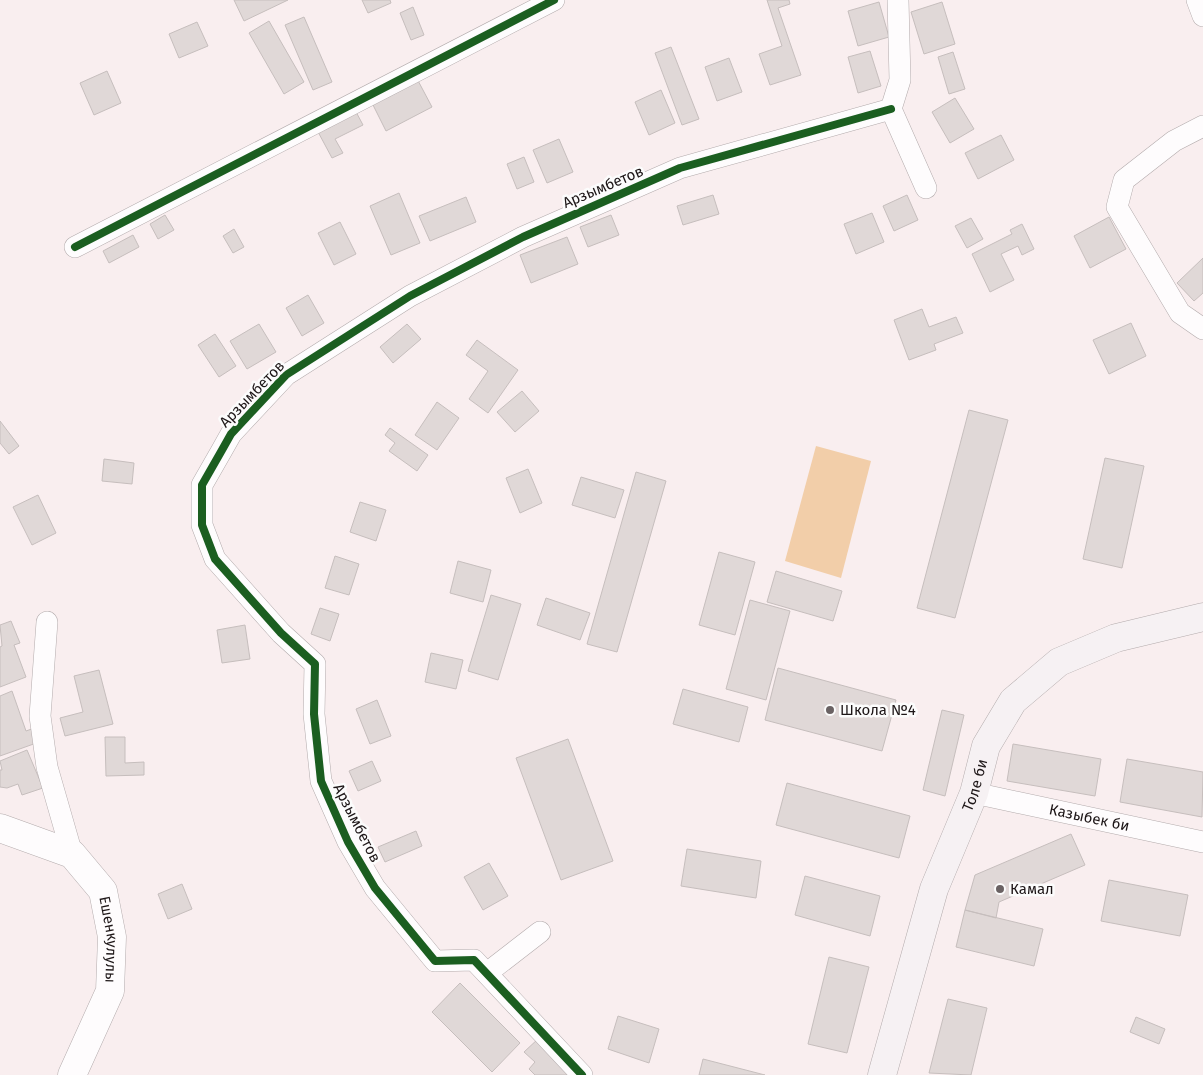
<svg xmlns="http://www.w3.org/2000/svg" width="1203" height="1075" font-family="'Fira Sans',sans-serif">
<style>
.green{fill:#f2cea9}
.building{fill:#e0d8d7;stroke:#c6bebd}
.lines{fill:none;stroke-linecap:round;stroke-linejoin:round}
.minor-casing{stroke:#b3abac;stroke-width:22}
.tertiary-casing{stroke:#b3abac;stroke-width:29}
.secondary-casing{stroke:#b3abac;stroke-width:29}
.minor{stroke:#fefcfd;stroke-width:21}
.tertiary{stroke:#fefcfd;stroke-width:28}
.secondary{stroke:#f6f1f3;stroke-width:28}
.cycleway-casing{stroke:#fcfcfc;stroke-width:11}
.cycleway{stroke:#1b5e20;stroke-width:8}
.poi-dot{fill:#6a6263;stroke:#fcfcfc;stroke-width:2}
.labels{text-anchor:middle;stroke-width:5;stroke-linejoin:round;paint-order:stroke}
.street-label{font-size:15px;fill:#1d1617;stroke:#fcfcfc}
.poi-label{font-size:15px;fill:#1d1617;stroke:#fcfcfc;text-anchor:start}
</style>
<rect width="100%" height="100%" fill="#f9eeef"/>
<path class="green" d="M816,446l55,15 -30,117 -56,-17z"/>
<path class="building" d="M234,0h54l-44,21z
M362,0h28l1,3 -23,10z
M767,0h22l1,4 -12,4 23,67 -31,10 -11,-31 23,-8z
M879,2l10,35 -31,9 -10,-35z
M942,2l13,42 -31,10 -13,-42z
M413,7l11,28 -13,5 -11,-27z
M304,17l28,65 -19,8 -28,-65z
M269,21l35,61 -20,12 -35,-61z
M197,22l11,24 -29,12 -10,-24z
M671,47l28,72 -17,6 -27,-72z
M870,51l11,35 -23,7 -10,-36z
M953,52l12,37 -16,5 -11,-37z
M729,58l13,34 -25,9 -12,-34z
M107,71l14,32 -27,12 -14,-32z
M415,75l17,32 -46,24 -16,-32z
M661,90l14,33 -26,12 -14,-33z
M955,98l19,31 -24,14 -18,-31z
M355,110l8,15 -28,14 8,14 -11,5 -15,-28z
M1001,135l13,25 -36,19 -13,-26z
M559,139l14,33 -26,11 -14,-33z
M524,157l10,25 -17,7 -10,-25z
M399,193l21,50 -29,12 -21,-49z
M713,195l6,19 -36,11 -6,-19z
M907,195l11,25 -24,11 -11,-25z
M466,197l10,25 -46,19 -11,-25z
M872,213l12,29 -28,12 -12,-30z
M165,215l9,15 -16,9 -8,-15z
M611,215l8,20 -31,12 -8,-20z
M1109,217l17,32 -36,19 -16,-32z
M971,218l12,21 -16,9 -12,-22z
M340,222l16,32 -22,11 -16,-32z
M1022,224l12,25 -12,6 -4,-9 -17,8 13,26 -24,12 -18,-38 40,-20 -2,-4z
M234,229l10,18 -11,6 -10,-17z
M133,235l6,12 -30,16 -6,-12z
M567,237l11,27 -47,19 -11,-28z
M1203,258v35l-9,8 -17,-18z
M308,295l16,28 -22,13 -16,-28z
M922,309l7,18 27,-10 7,16 -29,11 2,6 -27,10 -15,-40z
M1131,323l15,33 -37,18 -16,-34z
M259,324l17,28 -29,17 -17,-28z
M407,324l14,15 -28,24 -13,-16z
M215,334l21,32 -17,11 -21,-32z
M477,340l41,30 -30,43 -19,-14 19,-28 -22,-16z
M522,391l17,20 -24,21 -18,-20z
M437,402l22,16 -22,32 -22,-15z
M969,410l39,10 -53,198 -38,-10z
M0,421l19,25 -10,8 -9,-11z
M390,428l38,27 -11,16 -28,-20 6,-8 -10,-8z
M1105,458l39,8 -22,102 -39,-9z
M104,459l30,4 -2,21 -30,-3z
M528,469l14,34 -22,10 -14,-35z
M636,472l30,9 -49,171 -30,-8z
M581,477l43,13 -9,28 -43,-13z
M38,495l18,38 -24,12 -19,-38z
M360,502l26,8 -10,31 -26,-9z
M719,552l36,10 -20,73 -36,-10z
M335,556l24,8 -10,31 -24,-7z
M458,561l33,9 -8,32 -33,-9z
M776,571l66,20 -9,30 -66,-19z
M491,595l30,9 -23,76 -30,-9z
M546,598l44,15 -10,27 -43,-15z
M750,600l40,11 -24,89 -40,-11z
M320,608l19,6 -9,27 -19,-7z
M11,621l9,22 -6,2 12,32 -26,10v-40l2,-1 -2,-21z
M245,625l5,34 -28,4 -5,-33z
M431,653l32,7 -7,29 -31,-7z
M778,668l118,32 -14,51 -117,-31z
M99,670l14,54 -48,12 -5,-18 23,-6 -9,-36z
M683,689l65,18 -9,35 -66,-18z
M12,691l14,40 11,-4 5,14 -42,15v-60z
M377,700l14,36 -21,8 -14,-35z
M942,710l22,5 -19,81 -22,-6z
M105,737h20v26l19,-1v13l-38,1z
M568,739l45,122 -52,19 -45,-122z
M1013,744l88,15 -6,37 -88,-15z
M27,750l16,38 -21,7 -4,-11 -11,4 -7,-1v-17h2l-2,-9z
M1127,759l76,13 -1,45 -82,-15z
M372,761l9,20 -23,10 -9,-20z
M787,783l123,33 -11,42 -123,-33z
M416,831l6,15 -37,16 -7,-15z
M1071,834l14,31 -86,37 -3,16 -31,-8 10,-35z
M687,849l74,12 -5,37 -75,-12z
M489,863l19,33 -25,14 -19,-33z
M805,876l75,20 -10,40 -75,-21z
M1109,880l79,15 -8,41 -79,-15z
M182,884l10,25 -24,10 -10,-25z
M965,910l78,19 -9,37 -78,-19z
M829,957l40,10 -22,86 -39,-9z
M460,983l60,60 -28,29 -60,-60z
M948,999l39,9 -16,67 -42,-2z
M618,1016l41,13 -10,34 -41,-14z
M1136,1017l29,12 -6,15 -29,-12z
M539,1038l32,37h-36l-6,-6 6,-7 -11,-10z
M703,1059l62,16h-66z"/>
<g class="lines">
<defs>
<g id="minor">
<path d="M898,0l2,80 -9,29 35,79"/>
<path d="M1197,0l6,16"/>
<path d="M1203,126l-29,15 -50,39 -7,27 63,106 23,16"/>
<path d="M75,247l479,-247"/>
<path d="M47,622l-7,94 7,51 25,87"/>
<path id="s1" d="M974,793l229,49"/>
<path d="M487,973l53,-41"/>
<path d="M582,1075l-108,-115 -39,1 -60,-73 -27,-46 -27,-61 -7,-67 1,-50 -34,-31 -66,-74 -13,-34v-40l20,-35 9,-16 55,-59 124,-79 113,-59 157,-69 211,-59"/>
</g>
<g id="tertiary">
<path id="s2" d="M0,828l72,26 31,37 9,46 -2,54 -38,84"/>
</g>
<g id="secondary">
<path id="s3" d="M882,1075l52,-186 40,-96 12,-47 27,-45 46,-39 57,-24 87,-21"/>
</g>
</defs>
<use href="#minor" class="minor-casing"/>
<use href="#tertiary" class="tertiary-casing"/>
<use href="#secondary" class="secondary-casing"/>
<use href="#minor" class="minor"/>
<use href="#tertiary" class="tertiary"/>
<use href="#secondary" class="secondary"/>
<defs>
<path id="cycleway" d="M75,247l479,-247
M582,1075l-108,-115 -39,1 -60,-73 -27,-46 -27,-61 -7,-67 1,-50 -34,-31 -66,-74 -13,-34v-40l20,-35 9,-16 55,-59 124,-79 113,-59 157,-69 211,-59"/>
</defs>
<use href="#cycleway" class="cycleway-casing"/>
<use href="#cycleway" class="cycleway"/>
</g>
<g class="poi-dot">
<circle cx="830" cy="710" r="5"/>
<circle cx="1000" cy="889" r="5"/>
</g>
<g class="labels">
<g class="street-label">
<text transform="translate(603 187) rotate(-23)" y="5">Арзымбетов</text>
<text transform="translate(252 394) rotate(-46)" y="5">Арзымбетов</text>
<text dy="5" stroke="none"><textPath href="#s3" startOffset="305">Толе би</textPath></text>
<text dy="5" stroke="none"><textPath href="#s1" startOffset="118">Казыбек би</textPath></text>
<text transform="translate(357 823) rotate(63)" y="5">Арзымбетов</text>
<text dy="5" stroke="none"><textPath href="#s2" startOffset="174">Ешенкулулы</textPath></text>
</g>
<g class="poi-label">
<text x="840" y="715">Школа №4</text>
<text x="1010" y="894">Камал</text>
</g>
</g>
</svg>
